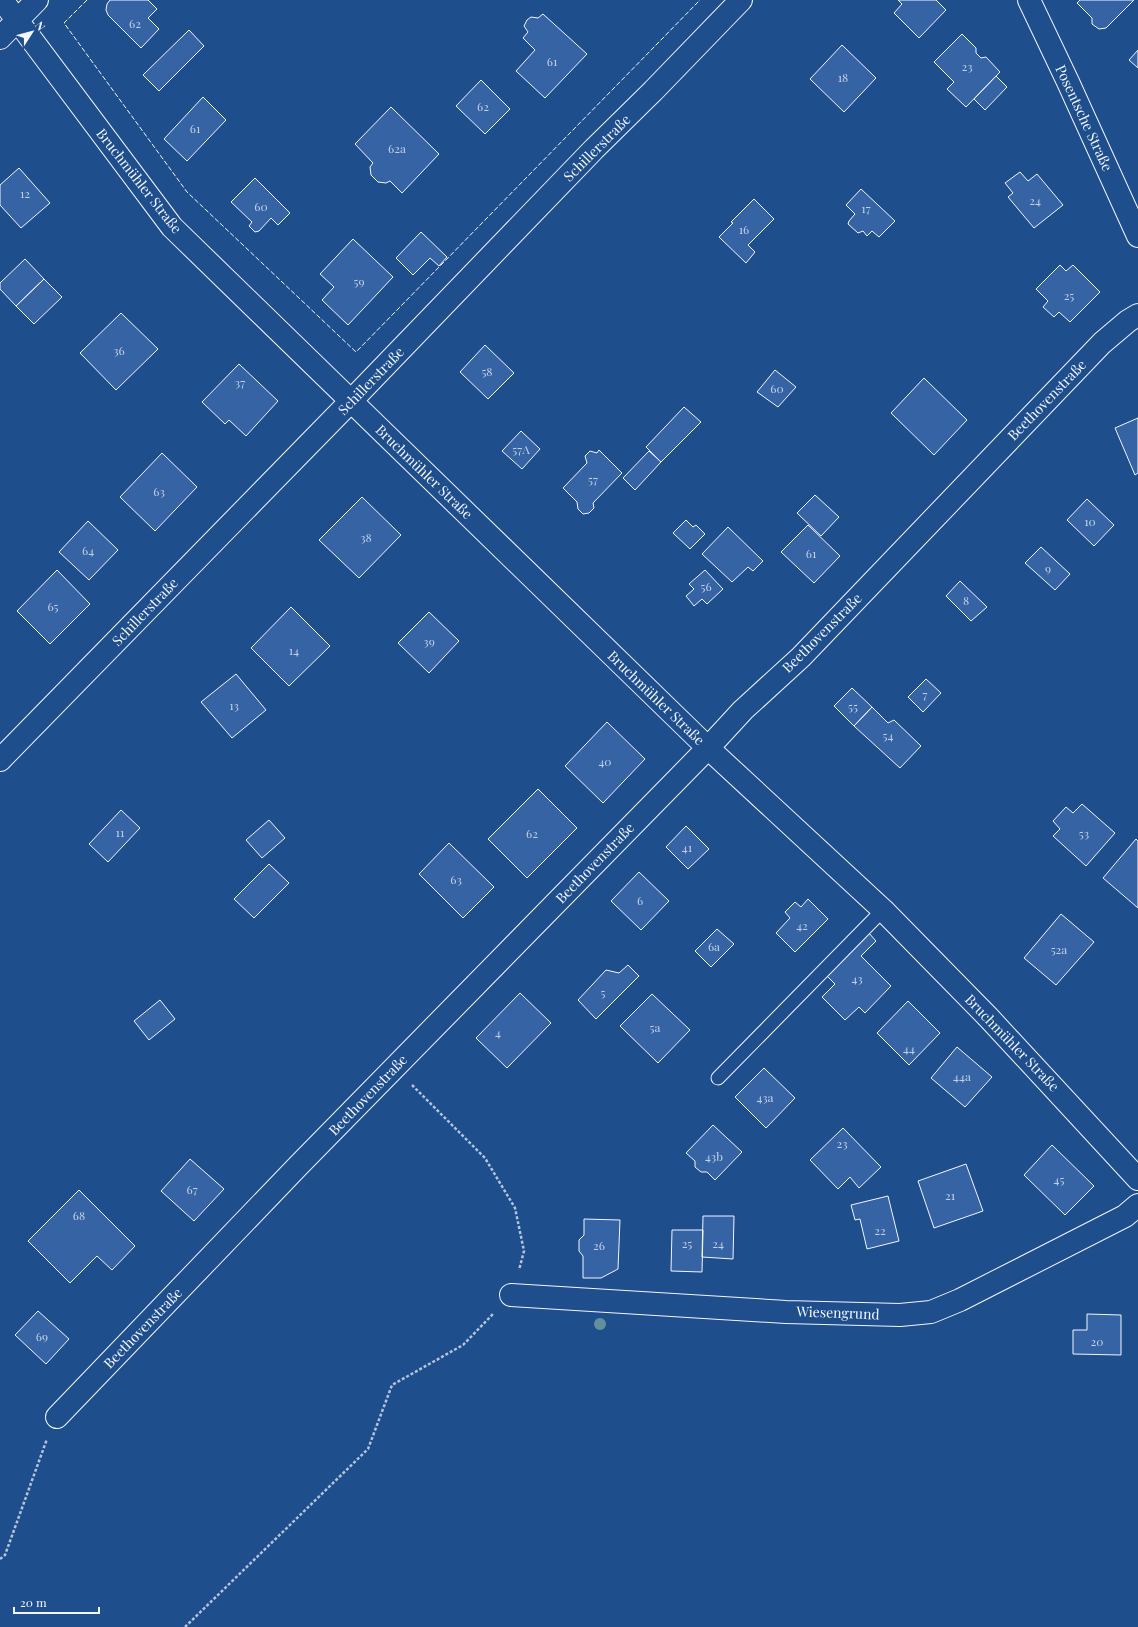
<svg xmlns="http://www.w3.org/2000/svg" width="1138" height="1627" font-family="'Playfair Display',serif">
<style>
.building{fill:#3563a3;stroke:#f2f6ff}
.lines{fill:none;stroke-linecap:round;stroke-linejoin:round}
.lane-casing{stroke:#f2f6ff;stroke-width:15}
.street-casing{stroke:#f2f6ff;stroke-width:24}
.path{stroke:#b3c4dc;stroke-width:2.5;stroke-dasharray:3 2;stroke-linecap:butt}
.lane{stroke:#1f4e8c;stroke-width:13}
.street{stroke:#1f4e8c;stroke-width:22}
.fence{stroke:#f2f6ff;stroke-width:1;stroke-dasharray:5 2;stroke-linecap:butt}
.tree{fill:#61919a}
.labels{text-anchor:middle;stroke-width:3;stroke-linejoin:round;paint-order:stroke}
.number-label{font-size:12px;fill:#c3d1e8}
.street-label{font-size:14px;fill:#f2f6ff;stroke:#1f4e8c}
</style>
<rect width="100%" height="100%" fill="#1f4e8c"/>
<path class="building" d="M110,0h38l9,9 -9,9 11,11 -18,19 -33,-33 -2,-5 1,-6z
M898,0h38l10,10 -27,28 -25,-25 8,-9z
M1080,0h54l-28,28 -7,1 -7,-5v-6l-15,-15z
M543,14l44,40 -42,44 -29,-27 19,-21 -12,-12 5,-6 -4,-6 3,-6 4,-3 7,1z
M189,30l15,16 -45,45 -16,-16z
M962,34l14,14v5l5,5 5,-1 14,15 -34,35 -19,-18 7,-7 -20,-20z
M842,45l34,33 -32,34 -34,-33z
M1138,50v18l-9,-8z
M996,76l11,11 -22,23 -11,-11z
M481,80l29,29 -25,25 -29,-28z
M203,97l23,23 -39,41 -23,-22z
M391,107l48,47 -37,39 -12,-12 -4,2 -8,-1 -7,-7 -1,-8 3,-4 -18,-19z
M19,168l31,35 -29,25 -21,-23v-20z
M1020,172l8,9 9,-7 26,31 -29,23 -26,-31 5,-4 -8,-10z
M255,178l35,35 -12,12 -7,-7 -12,13 -4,1 -6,-6 3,-4 -21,-20z
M861,189l34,32 -16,16 -7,-6 -5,5 -4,-5 -5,2 -10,-9 1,-3 6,-7 -9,-9z
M754,199l20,20 -26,26 7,7 -9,11 -27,-26 14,-14 -2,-1z
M421,232l26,25 -8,9 -9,-8 -17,17 -17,-17z
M353,239l40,38 -45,48 -26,-25 12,-13 -14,-13z
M25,259l19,20 -28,27 -16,-17v-6z
M1060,265l6,6 7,-6 27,27 -30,30 -11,-10 -5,5 -11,-10 5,-6 -12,-12z
M44,279l18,18 -28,27 -18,-18z
M121,313l37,36 -42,41 -36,-37z
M485,345l29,28 -26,26 -28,-27z
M239,364l39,37 -32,35 -17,-16 -4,4 -23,-22z
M775,370l21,17 -18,20 -21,-15z
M924,378l43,42 -33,35 -43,-42z
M684,407l17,15 -40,40 -15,-15z
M1138,418v55l-3,2 -20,-47z
M521,431l19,18 -18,20 -20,-18z
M599,450l23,23 -29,30 1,5 -5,5 -6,1 -5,-5 -1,-7 -14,-14 24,-25 -2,-7 5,-5 7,2z
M649,451l12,11 -26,28 -12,-12z
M162,453l35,34 -42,44 -35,-34z
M815,495l24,22 -18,19 -24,-23z
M362,497l39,38 -42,43 -40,-38z
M1087,499l27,26 -20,21 -27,-26z
M686,520l7,7 3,-2 9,9 -15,15 -17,-16z
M88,521l30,29 -29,30 -30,-28z
M808,525l32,31 -26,27 -33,-31z
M728,527l35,34 -10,10 -5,-4 -16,15 -30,-28z
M1041,547l29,27 -15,16 -30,-27z
M57,570l33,34 -40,40 -33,-33z
M705,570l18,19 -16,15 -5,-5 -8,7 -8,-10 8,-7 -5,-5z
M960,581l27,26 -16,14 -25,-25z
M291,607l39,39 -41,40 -38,-38z
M429,612l30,29 -30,32 -31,-30z
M236,674l30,36 -34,28 -31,-36z
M926,679l15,14 -18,19 -15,-15z
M852,688l20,19 -18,19 -20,-20z
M872,707l16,16 6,-3 27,26 -21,22 -46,-42z
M607,722l38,37 -42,44 -38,-37z
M538,789l39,39 -50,50 -39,-39z
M1082,804l33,29 -29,33 -33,-30 7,-7 -7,-8 13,-14 7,6z
M121,810l19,18 -32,34 -19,-18z
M269,820l16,18 -23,20 -16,-18z
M686,826l23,23 -21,20 -22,-22z
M1136,839l2,2v67l-35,-30z
M449,843l45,44 -31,31 -44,-44z
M269,864l20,19 -35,35 -20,-19z
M639,872l30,29 -28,29 -30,-29z
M808,899l20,20 -33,33 -19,-19 14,-15 -5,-6 10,-10 6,5z
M1061,914l33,28 -38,43 -32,-27z
M717,929l17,15 -23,23 -16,-16z
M868,932l8,9 -15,15 30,30 -26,27 -6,-6 -14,13 -23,-23 13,-13 -9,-9z
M628,965l11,11 -43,43 -18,-19 28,-30 13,3z
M520,993l31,30 -44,45 -31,-30z
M652,994l38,36 -32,33 -38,-37z
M160,1000l15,19 -26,21 -15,-19z
M908,1001l32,32 -31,32 -32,-32z
M957,1047l35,30 -27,30 -34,-29z
M764,1068l31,30 -29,30 -31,-31z
M713,1125l29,27 -27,28 -8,-8h-6l-6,-5v-6l-9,-8z
M843,1128l38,39 -22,21 -9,-11 -12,12 -28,-29z
M1052,1145l42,41 -29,29 -41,-40z
M190,1159l34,30 -30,32 -33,-30z
M966,1164l17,47 -49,17 -16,-47z
M79,1190l56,56 -23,24 -15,-14 -27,27 -42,-42z
M888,1196l11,45 -32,8 -7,-30 -5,1 -4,-15z
M703,1216h31l-1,43 -31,-2z
M584,1219l36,1 -2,49 -17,9h-18v-22l-4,-5v-11l5,-5z
M672,1230h31l-1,42 -31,-1z
M38,1311l31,28 -23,25 -31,-29z
M1087,1314l34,1v40l-48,-1v-24h14z"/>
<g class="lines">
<defs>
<path id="lane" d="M718,1078l165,-168"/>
<path id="street" d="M2,0l170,227 536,521 175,162 106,108 149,161
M1029,0l39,82 70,154
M0,38l37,-38
M0,760l351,-359 243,-252 59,-58 88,-91
M511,1295l275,17 114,3 31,-3 29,-12 165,-84 13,-11
M57,1417l241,-251 410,-418 35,-38 58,-53 301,-314 26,-22 10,-6"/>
</defs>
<use href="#lane" class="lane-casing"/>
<use href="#street" class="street-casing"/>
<path class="path" d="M412,1085l73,73 30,50 9,43 -5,19
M0,1559l5,-4 42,-116
M185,1627l183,-178 24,-64 71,-40 31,-32"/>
<use href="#lane" class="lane"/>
<use href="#street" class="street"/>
<path class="fence" d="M87,0l-23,23 123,169 169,160 344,-352"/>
</g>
<circle class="tree" cx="600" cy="1324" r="6"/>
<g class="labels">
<g class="number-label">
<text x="135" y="28">62</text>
<text x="552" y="66">61</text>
<text x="967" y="71">23</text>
<text x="843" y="82">18</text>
<text x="483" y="111">62</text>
<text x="195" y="133">61</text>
<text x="397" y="153">62a</text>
<text x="25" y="198">12</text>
<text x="1035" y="205">24</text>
<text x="261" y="211">60</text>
<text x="866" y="213">17</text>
<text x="744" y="234">16</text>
<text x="359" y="286">59</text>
<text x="1069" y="300">25</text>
<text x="119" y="355">36</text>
<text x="487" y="376">58</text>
<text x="240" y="387">37</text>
<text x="777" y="393">60</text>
<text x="521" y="454">57A</text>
<text x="593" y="484">57</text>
<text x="159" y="496">63</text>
<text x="1090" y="526">10</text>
<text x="366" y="542">38</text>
<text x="88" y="555">64</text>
<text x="811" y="558">61</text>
<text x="1048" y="573">9</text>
<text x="706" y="591">56</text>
<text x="966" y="605">8</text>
<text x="53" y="611">65</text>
<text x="429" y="646">39</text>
<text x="294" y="655">14</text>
<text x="925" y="699">7</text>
<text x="234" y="710">13</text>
<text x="853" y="711">55</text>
<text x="888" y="740">54</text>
<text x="605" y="766">40</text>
<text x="120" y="837">11</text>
<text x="532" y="838">62</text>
<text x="1084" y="838">53</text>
<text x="687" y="852">41</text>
<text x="456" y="884">63</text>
<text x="640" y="905">6</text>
<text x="802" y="930">42</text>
<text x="714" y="951">6a</text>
<text x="1059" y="954">52a</text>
<text x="857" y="983">43</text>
<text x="603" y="997">5</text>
<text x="655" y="1032">5a</text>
<text x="498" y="1037">4</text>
<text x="909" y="1053">44</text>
<text x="962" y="1081">44a</text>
<text x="765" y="1102">43a</text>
<text x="842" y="1148">23</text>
<text x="714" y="1161">43b</text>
<text x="1059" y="1184">45</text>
<text x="192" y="1194">67</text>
<text x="950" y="1200">21</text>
<text x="79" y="1220">68</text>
<text x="880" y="1235">22</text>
<text x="687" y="1248">25</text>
<text x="718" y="1248">24</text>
<text x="599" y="1250">26</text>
<text x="42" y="1341">69</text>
<text x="1097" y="1346">20</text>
</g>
<g class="street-label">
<text transform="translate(1084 118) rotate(65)" y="5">Posentsche Straße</text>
<text transform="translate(597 148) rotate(-45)" y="5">Schillerstraße</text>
<text transform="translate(139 181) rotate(52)" y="5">Bruchmühler Straße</text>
<text transform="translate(371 381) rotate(-46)" y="5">Schillerstraße</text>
<text transform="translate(1047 400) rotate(-46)" y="5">Beethovenstraße</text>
<text transform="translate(424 472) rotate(44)" y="5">Bruchmühler Straße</text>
<text transform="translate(145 612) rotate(-46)" y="5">Schillerstraße</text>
<text transform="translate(822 633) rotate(-45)" y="5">Beethovenstraße</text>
<text transform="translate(656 698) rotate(44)" y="5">Bruchmühler Straße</text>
<text transform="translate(595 863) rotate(-46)" y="5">Beethovenstraße</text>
<text transform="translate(1012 1043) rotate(46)" y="5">Bruchmühler Straße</text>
<text transform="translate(368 1095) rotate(-46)" y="5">Beethovenstraße</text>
<text transform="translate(838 1313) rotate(2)" y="5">Wiesengrund</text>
<text transform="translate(143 1328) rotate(-46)" y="5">Beethovenstraße</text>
</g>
</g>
<g transform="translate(32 32) rotate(54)" stroke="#1f4e8c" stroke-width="3" paint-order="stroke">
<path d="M0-3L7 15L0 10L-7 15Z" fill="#f2f6ff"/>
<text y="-6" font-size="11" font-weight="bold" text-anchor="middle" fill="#f2f6ff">N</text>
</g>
<path d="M14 1607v6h85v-6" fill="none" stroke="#f2f6ff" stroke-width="2"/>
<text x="20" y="1607" font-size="12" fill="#f2f6ff" stroke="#1f4e8c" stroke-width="3" paint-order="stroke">20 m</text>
</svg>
